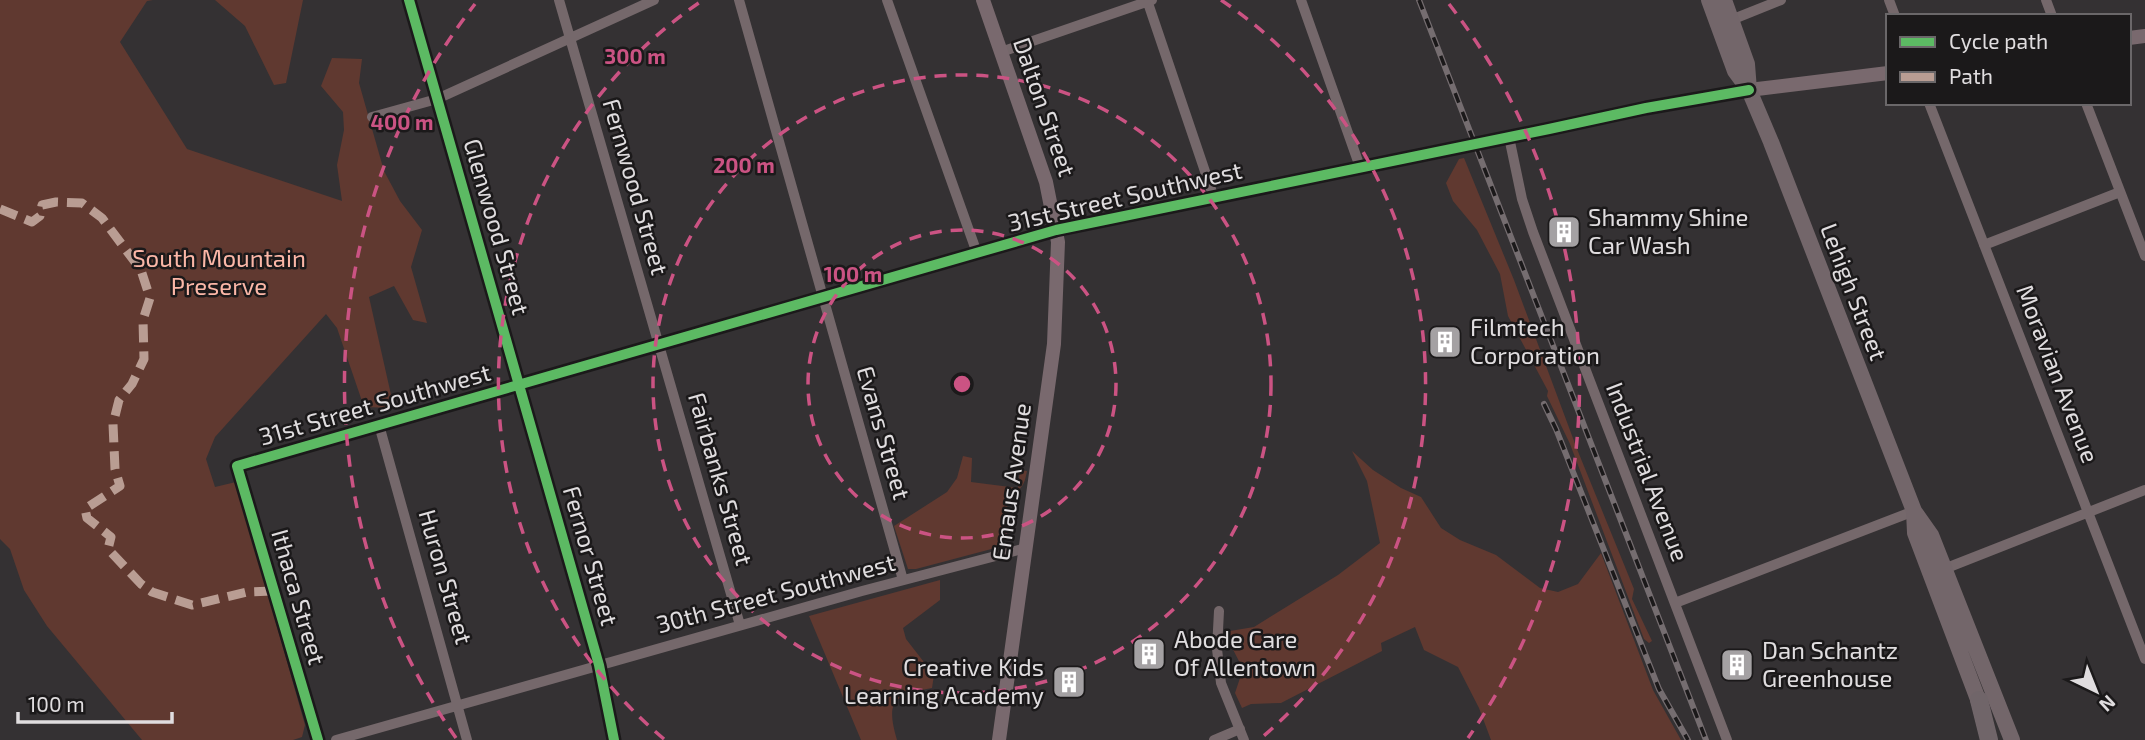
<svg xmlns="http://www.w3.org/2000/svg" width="2145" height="740" font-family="'Exo 2',sans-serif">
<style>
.green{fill:#603930}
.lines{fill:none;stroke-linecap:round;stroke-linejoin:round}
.minor{stroke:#75686b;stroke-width:10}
.tertiary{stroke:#75686b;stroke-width:12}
.secondary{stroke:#79696e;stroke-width:14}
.trunk{stroke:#73666a;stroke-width:16}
.motorway{stroke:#706569;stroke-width:18}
.rail-casing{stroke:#756d70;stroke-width:6}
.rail{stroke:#1b191a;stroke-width:3.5;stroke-dasharray:10;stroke-linecap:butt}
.quiet{stroke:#b99d93;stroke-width:9;stroke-dasharray:18 9;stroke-linecap:butt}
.cycleway-casing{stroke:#1b191a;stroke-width:15}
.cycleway{stroke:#5cba63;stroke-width:10}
.ring{fill:none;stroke:#cb5383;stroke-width:3.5;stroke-dasharray:12 9}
.labels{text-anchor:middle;stroke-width:5;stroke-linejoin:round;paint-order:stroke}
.street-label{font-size:24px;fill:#e0dddf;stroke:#1b191a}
.poi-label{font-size:24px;fill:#e0dddf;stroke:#1b191a;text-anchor:start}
.park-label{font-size:24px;fill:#fbb7a7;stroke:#1b191a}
.centre{fill:#cb5383;stroke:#1b191a;stroke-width:3.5}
.ring-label{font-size:21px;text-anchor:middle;font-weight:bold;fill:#cb5383;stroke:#1b191a;stroke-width:5;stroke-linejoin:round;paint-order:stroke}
</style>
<rect width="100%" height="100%" fill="#343133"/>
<path class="green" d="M0,0h153l-6,1 -27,41 67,107 155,52 -5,-36 7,-35 -1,-18 -22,-26 11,-28 30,1 -3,24 25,88 16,30 22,29 -11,37 16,56 -14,-3 -19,-34 -25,11 25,111 -30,-1 -27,-79 -11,-14 -111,123 -9,22 9,28 21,-5 69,243 -3,12 -9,3h-151l-95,-114 -23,-36 -14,-41 -10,-10z
M215,0h88l-17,83 -12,2 -29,-59z
M1464,158l50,122 63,169 57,140 -2,10 20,42 -3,2 -5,-4 -74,-195 -23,-48 1,-5 -40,-75 -8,-42 -23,-44 -24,-29 -7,-18 13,-24z
M1352,451l21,19 28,18 20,9 20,31 19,12 36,15 44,33 18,4 20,-8 23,-31 52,137 28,50h-190l-12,-32 -21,-41 -34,-17 -9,-23 -34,16 1,8 -101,52 -30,1 -9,4 -7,-15 8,-24 -19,-37 30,-5 84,-52 42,-32 -13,-62z
M963,456l9,2 -1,24 47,6 2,-18 7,1c-4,22 -9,15 -17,29 -5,9 -7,26 -3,35l-8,12 -83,22h-8l-14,-43 53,-34 10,-14z
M940,580v20l-37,28 3,11 28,36 -2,13c-40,7 -46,14 -35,52h-36l-52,-124z"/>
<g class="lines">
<path class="minor" d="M409,0l190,665 15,75
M559,0l181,625
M739,0l164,580
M887,0l90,253
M1147,0l67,198
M1301,0l59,167
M1889,0l6,16
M2046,0l6,16
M1731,20l50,-20
M1001,52l151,-52
M1929,103l216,556
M2086,103l59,153
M372,117l65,-18 217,-99
M1509,137l13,62 11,33 194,508
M1984,245l136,-53
M379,425l88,315
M1944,569l201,-79
M1675,603l239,-92
M1219,611l-2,38 4,34 23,57
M318,740l-81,-274 819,-236
M336,740l526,-149 164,-43
M1214,740l26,-11"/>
<path class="tertiary" d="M1056,230l493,-101 97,-21 103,-18"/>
<path class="secondary" d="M983,0l63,182 12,60 -4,102 -55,396
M2129,38l16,-2
M1749,90l139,-17"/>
<path class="trunk" d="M1709,0l26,71 14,19 22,52 143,369 17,24 81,205
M1724,0l23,64 2,26
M1914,511l1,22 67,177"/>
<path class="motorway" d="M1979,700l10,40"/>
<defs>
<path id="rail" d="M1419,0l287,740
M1544,404l12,25 103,260 29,51"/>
</defs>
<use href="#rail" class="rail-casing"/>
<use href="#rail" class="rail"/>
<path class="quiet" d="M0,209l32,13 8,-6 2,-11 14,-3 26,1 20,15 39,52 9,28 -7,22 1,39 -12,25 -13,16 -6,24 2,45 5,17 -35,23 2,9 24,19 -3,12 33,35 11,8 40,13 55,-13 28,-1"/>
<defs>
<path id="cycleway" d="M409,0l190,665 15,75
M318,740l-81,-274 819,-236 493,-101 97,-21 103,-18"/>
</defs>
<use href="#cycleway" class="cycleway-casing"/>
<use href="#cycleway" class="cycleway"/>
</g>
<g class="ring">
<circle cx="962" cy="384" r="154"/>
<circle cx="962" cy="384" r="309"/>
<path d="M664 739A463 463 0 0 1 703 0M1221 0A463 463 0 0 1 1260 739"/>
<path d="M456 738A618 618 0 0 1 475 4M1449 4A618 618 0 0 1 1468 738"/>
</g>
<defs>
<symbol id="building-square" viewBox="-11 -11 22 22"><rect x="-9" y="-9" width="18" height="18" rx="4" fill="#a4a1a3" stroke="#1b191a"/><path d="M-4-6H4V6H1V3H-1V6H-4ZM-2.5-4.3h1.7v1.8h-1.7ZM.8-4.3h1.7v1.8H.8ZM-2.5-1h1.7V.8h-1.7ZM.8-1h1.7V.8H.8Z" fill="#fff"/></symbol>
</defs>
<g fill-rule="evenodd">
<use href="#building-square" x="1545" y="213" width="38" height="38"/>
<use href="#building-square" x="1426" y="323" width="38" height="38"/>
<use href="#building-square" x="1130" y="635" width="38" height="38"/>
<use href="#building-square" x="1718" y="646" width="38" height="38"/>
<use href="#building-square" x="1050" y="663" width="38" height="38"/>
</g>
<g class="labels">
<g class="street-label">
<text transform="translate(1044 107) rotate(71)" y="8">Dalton Street</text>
<text transform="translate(635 187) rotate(74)" y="8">Fernwood Street</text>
<text transform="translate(1125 197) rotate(-13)" y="8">31st Street Southwest</text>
<text transform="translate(496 227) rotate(74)" y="8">Glenwood Street</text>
<text transform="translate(1853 292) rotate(69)" y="8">Lehigh Street</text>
<text transform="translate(2057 374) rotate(69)" y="8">Moravian Avenue</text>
<text transform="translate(375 405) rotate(-16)" y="8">31st Street Southwest</text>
<text transform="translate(883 433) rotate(74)" y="8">Evans Street</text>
<text transform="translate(1647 472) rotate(69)" y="8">Industrial Avenue</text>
<text transform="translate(720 479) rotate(74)" y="8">Fairbanks Street</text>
<text transform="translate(1012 482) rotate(-82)" y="8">Emaus Avenue</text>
<text transform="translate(590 556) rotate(74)" y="8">Fernor Street</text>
<text transform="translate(445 577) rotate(74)" y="8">Huron Street</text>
<text transform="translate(776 594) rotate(-15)" y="8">30th Street Southwest</text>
<text transform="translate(298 597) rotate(74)" y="8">Ithaca Street</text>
</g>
<g class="poi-label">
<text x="1588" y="226">Shammy Shine<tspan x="1588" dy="28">Car Wash</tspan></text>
<text x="1470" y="336">Filmtech<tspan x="1470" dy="28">Corporation</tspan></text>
<text x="1174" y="648">Abode Care<tspan x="1174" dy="28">Of Allentown</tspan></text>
<text x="1762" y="659">Dan Schantz<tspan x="1762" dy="28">Greenhouse</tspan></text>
<text x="1044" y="676" text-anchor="end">Creative Kids<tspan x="1044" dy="28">Learning Academy</tspan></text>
</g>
<g class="park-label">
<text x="219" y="267">South Mountain<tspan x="219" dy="28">Preserve</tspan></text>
</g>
</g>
<circle cx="962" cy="384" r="10" class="centre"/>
<g class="ring-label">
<text x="635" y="64">300 m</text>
<text x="402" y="130">400 m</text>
<text x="744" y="173">200 m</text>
<text x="853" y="282">100 m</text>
</g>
<rect x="1886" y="14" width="245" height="91" fill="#1b191a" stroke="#6a6769" stroke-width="2"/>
<rect x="1900" y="37" width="35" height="10" fill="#5cba63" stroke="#6a6769" stroke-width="2"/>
<text x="1949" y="49" font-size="21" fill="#e0dddf">Cycle path</text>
<rect x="1900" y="72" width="35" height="10" fill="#b99d93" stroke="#6a6769" stroke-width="2"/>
<text x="1949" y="84" font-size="21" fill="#e0dddf">Path</text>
<g transform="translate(2096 691) rotate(137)" stroke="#1b191a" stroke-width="5" paint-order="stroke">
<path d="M0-5L12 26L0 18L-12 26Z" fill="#e0dddf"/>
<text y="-10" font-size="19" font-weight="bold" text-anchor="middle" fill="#e0dddf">N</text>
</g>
<path d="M18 712v10h154v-10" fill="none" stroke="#e0dddf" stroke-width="3.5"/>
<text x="28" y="712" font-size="21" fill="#e0dddf" stroke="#1b191a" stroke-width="5" paint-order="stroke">100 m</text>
</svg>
